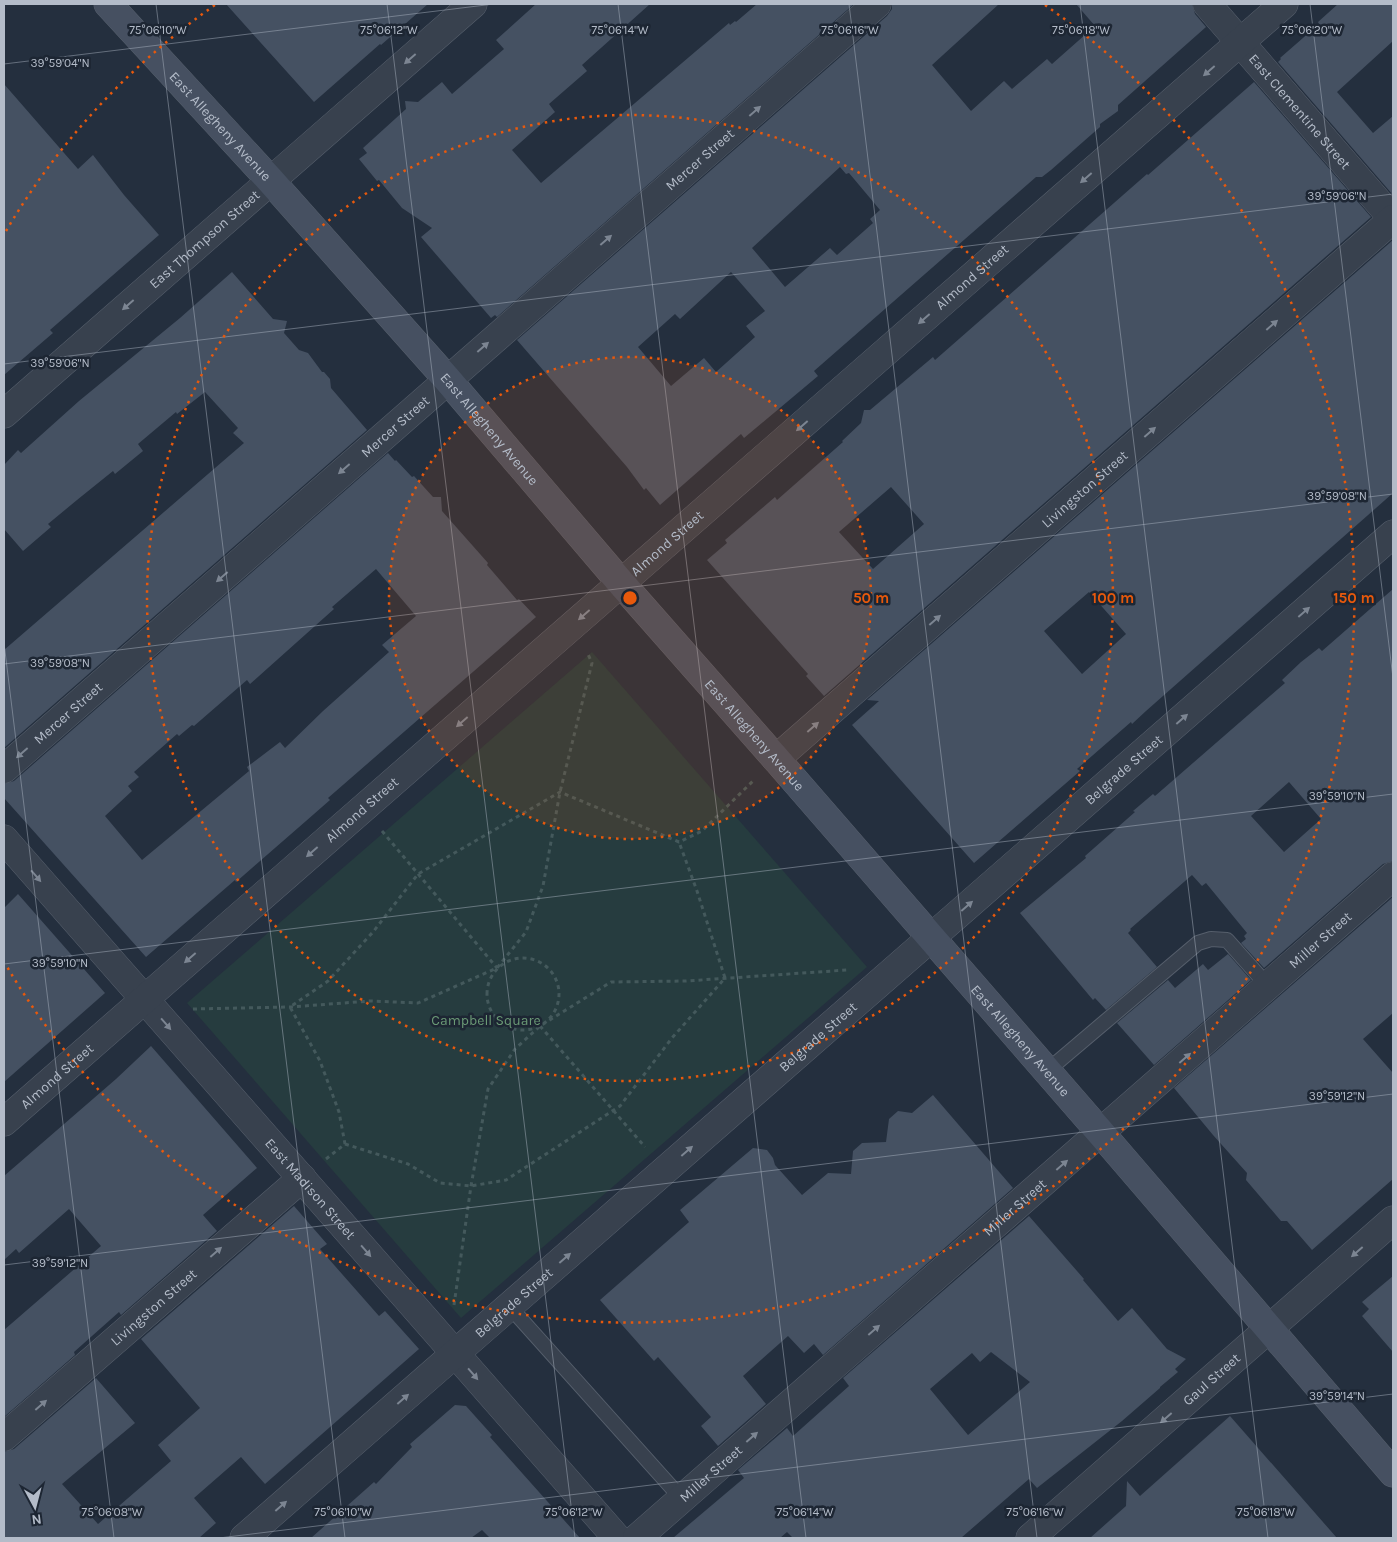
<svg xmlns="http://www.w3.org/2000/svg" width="1397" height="1542" font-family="Karla,sans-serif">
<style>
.green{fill:#263c3f}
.building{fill:#455162;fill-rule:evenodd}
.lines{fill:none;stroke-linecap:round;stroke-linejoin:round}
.lane-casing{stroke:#565f6c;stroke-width:16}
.street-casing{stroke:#565f6c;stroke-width:29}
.secondary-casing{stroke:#565f6c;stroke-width:29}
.path{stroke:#44595c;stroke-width:3;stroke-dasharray:4 4;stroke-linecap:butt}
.lane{stroke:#38414e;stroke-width:14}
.street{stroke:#38414e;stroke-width:28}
.secondary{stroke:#465061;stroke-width:28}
.oneway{fill:#7c8592}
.ticks{fill:none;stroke:#b4bcc9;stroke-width:1;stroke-opacity:0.45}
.ring{fill:none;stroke:#e8590c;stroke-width:2.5;stroke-dasharray:2.5 5}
.labels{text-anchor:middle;stroke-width:5;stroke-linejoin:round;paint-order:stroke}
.street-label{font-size:14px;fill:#b4bcc9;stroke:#1d2633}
.park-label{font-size:14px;fill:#6b9a76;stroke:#1d2633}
.ticks-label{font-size:12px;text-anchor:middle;fill:#b4bcc9;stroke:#1d2633;stroke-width:5;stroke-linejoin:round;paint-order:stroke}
.centre{fill:#e8590c;stroke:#1d2633;stroke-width:2.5}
.ring-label{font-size:15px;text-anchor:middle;font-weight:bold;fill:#e8590c;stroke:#1d2633;stroke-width:5;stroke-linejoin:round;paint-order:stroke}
</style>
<rect width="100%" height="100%" fill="#242f3e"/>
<path class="green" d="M592,652l275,315 -406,351 -274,-315z"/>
<path class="building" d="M226,4h202l-47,41 -1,-1 -66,58z
M536,4h114l-68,61 5,6 -38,33 6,8 -43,38 29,33 188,-160 1,2 5,-4 1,1 21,-18h97l-357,313 -2,-2 -4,3 -70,-81 11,-9 -30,-20 -23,-28 -2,1 -18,-22 8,-6 -4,-5 43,-39 -1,-8 13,1 24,-20 10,12 52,-45 -8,-9z
M892,4h107l-67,61 39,46 33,-30 8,8 35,-30 5,5 43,-38 -19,-22h116l3,10 11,13 -88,78v6l-18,13v3l-49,43 -9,7h-6l-222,194 4,5 -74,62 -3,-4 -81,71 -14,-17 -2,2 -17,-23 -110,-127 370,-324 5,-7zM840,167l6,7 3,-1 31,37 -10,9 3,4 -36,32 -7,-7 -45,39 -33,-39zM731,272l34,39 -19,15 9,11 -39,35 -12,-14 -33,28 -33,-39 37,-33 5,5z
M1338,4h55v37l-56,51 36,41 20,-17v79l-115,-133 3,-3 -1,-1 39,-34 -1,-2z
M1254,82l117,135 -547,479 -18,-20 2,-2 -101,-114 20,-17 -2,-3 50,-43 2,3 66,-58 -1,-1 19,-18 3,-13h6l63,-53 2,3 212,-186 1,1zM891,487l33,37 -51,45 -34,-37z
M4,84l74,85 15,-14 31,40 35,40 -109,95 3,3 -49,42z
M1393,240v253l-247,218 -14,13 -1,-2 -54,47 3,2 -106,92 -122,-138 27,-24 -12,-1zM1089,592l37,42 -44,40 -38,-43z
M232,272l41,47 14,2 -3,12 15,17 9,3 14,19h2l6,7 1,9 36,42 -363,318v-98l240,-207 -11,-10 5,-5 -33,-36 -28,22 -1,-2 -38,32 5,7 -28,23 -2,-3 -36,29 -29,24 3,3 -28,24 -19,-22v-64l14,-15 3,3 58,-52 101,-83z
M388,453l7,8 1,-1 16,17 2,-1 19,21h8l1,14 46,52 -1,2 30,35 2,-1 17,18 -208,181 2,2 -24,21 -70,61 -1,-2 -89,77 -142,-159v-14l10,-3zM376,569l40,47 -34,29 7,7 -66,59 -38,37 -5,-6 -33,25 2,4 -107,89 -37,-44 27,-25 -4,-5 11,-9 -5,-5 43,-38 2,2 13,-11 2,1 53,-46 3,4 84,-75 -2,-2z
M1393,589v272l-10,3 -119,104 -23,-25 5,-4 -2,-3 3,-3 -41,-50 -4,3 -10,-11 -62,54 1,1 -3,3 29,34 -51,43 -11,-12 -2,2 -73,-87 66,-55 -1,-2 50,-44 -2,-1 20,-17 2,2 130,-113 -3,-3 19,-18 18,-14 3,3zM1289,782l32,37 -37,33 -33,-36z
M18,894l87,99 -101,89v-174z
M1393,897v116l-30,26 30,34v106l-81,71 -25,-29h-6l-35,-41 1,-7 -34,-38 -39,-47z
M1228,954l23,26 -97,85 -37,-42 51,-43 7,8 28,-24 5,6z
M151,1046l106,122 -54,47 14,16 -96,84 -2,-3 -45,40 1,3 -71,62v-87l97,-84 -32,-37 -50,44 -3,-4 -12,11v-84l112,-97z
M933,1095l80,93 -190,167 -9,-11 -10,9 -16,-17 -45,40 23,28 -48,42 -17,-20 10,-9 -53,-60 -4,4 -54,-61 89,-78 -9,-12 73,-62 14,2 6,8 2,7 27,30 26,-22 23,1 2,-23 9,-8 24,-1 3,-23 9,-8 14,2z
M294,1206l33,38 -7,5 59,67 6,-5 34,38 -154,135 -24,-27 -47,41 22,25 -17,15h-195v-86l10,-3 82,-71 39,45 -73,61 36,40 73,-63 -13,-16 42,-37 -59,-69z
M1029,1216l55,63 -1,1 35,41 14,-13 35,41 19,10 -11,10 3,3 -18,15v1l-38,33 -85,67 -8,-9 -68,59h-168l-6,-6 -7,6h-107l71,-60 -6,-8 49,-42 6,8 56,-50 -6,-8zM991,1352l39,30 -62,53 -38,-46 42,-36 8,9z
M1393,1276v76l-31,-36 7,-7 -7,-7z
M455,1405l11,1 26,29 -2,2 90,101h-90l-8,-8 -11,8h-160l63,-56 2,2 36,-37 -2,-3z
M1230,1416l107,122h-247l36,-32 1,-25 13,15z"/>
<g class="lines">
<defs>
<path id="lane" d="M1047,1071l151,-128 13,-4 16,1 40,45
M509,1306l173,193"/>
<g id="street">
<path id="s1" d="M1207,4l186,215"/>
<path id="s2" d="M4,414l469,-410"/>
<path id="s3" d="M776,759l617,-540"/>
<path id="s4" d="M4,769l873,-765"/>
<path id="s5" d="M4,839l613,699"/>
<path id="s6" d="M4,1122l1280,-1118"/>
<path id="s7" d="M4,1437l298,-259"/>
<path id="s8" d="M244,1538l1149,-1004"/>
<path id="s9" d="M637,1538l756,-662"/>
<path id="s10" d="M1030,1538l363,-318"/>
</g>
<g id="secondary">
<path id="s11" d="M108,4l162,176 177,199 174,204 155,176 324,373 293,341"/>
</g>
</defs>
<use href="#lane" class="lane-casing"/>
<use href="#street" class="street-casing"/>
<use href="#secondary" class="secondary-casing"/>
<path class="path" d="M382,831l115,137
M487 994a36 36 0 1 1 72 0a36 36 0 1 1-72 0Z
M193,1009l97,-2 80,-6 48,2 79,-35 29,-36 17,-46 17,-94 32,-129 -5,-11
M540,1026l105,121
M345,1144l63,20 32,19 31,3 35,-6 114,-74 52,-68 53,-60 -28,-87 -18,-49
M326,1159l19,-15 -6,-32 -19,-51 -30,-54 38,-26 45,-49 45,-58 142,-82 119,50 23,-11 53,-52
M454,1305l17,-119 17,-97 27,-40 25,-23 71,-44 75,-1 161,-11"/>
<use href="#lane" class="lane"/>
<use href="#street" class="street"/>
<use href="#secondary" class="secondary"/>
</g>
<defs><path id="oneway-solid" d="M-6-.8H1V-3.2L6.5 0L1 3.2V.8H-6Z" transform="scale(1.25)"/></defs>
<g class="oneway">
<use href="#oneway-solid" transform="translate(410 59) rotate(139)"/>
<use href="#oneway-solid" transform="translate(1209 71) rotate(139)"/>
<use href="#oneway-solid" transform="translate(755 111) rotate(-41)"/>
<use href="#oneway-solid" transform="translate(1086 178) rotate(139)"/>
<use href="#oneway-solid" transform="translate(606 240) rotate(-41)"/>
<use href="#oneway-solid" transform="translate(128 305) rotate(139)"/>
<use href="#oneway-solid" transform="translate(924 319) rotate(139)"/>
<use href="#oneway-solid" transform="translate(1272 325) rotate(-41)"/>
<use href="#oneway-solid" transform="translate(483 347) rotate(-41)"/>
<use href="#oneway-solid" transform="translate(802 426) rotate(139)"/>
<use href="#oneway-solid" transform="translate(1150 432) rotate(-41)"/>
<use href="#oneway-solid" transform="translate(344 469) rotate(139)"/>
<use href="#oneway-solid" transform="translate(222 577) rotate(139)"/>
<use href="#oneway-solid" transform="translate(1304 612) rotate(-41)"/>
<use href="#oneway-solid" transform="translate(584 615) rotate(139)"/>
<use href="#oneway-solid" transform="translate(935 620) rotate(-41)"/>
<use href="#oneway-solid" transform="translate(1182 719) rotate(-41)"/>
<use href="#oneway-solid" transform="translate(462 722) rotate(139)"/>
<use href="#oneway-solid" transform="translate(813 727) rotate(-41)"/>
<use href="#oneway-solid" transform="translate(22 753) rotate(139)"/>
<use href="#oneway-solid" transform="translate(312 852) rotate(139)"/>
<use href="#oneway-solid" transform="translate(36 876) rotate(49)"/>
<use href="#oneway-solid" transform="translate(967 906) rotate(-41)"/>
<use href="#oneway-solid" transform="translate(190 958) rotate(139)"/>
<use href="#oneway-solid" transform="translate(166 1024) rotate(49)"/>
<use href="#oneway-solid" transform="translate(1185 1058) rotate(-41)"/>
<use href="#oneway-solid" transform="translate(687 1151) rotate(-41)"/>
<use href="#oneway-solid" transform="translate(1062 1165) rotate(-41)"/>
<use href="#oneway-solid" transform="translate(366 1251) rotate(49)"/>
<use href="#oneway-solid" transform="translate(216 1252) rotate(-41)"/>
<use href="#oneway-solid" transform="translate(1357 1252) rotate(139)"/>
<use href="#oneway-solid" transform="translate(565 1258) rotate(-41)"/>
<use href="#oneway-solid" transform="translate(874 1330) rotate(-41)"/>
<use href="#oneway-solid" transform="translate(473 1374) rotate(49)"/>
<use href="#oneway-solid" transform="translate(403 1399) rotate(-41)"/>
<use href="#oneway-solid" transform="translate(41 1405) rotate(-41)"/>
<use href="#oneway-solid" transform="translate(1166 1418) rotate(139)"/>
<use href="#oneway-solid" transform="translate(752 1437) rotate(-41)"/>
<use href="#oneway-solid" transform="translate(281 1506) rotate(-41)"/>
</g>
<path class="ticks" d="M156,4l189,1534M387,4l188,1534M618,4l188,1534M849,4l188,1534M1080,4l188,1534M1310,4l83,674M4,64l490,-60M4,364l1389,-170M4,643l110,895M4,664l1389,-170M4,964l1389,-170M4,1265l1389,-171M219,1538l1174,-144"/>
<circle cx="630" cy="598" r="241" fill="#e8590c" fill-opacity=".12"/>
<g class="ring">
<circle cx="630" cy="598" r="241"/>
<circle cx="630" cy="598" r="483"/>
<path d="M6 231A724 724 0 0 1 215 5M1045 5A724 724 0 1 1 6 965"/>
</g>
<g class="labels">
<g class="street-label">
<text dy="5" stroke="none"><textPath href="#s1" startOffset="142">East Clementine Street</textPath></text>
<text dy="5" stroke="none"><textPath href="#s11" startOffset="166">East Allegheny Avenue</textPath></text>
<text dy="5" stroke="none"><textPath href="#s4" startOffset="925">Mercer Street</textPath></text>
<text dy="5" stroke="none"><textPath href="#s2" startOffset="266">East Thompson Street</textPath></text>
<text dy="5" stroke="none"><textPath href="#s6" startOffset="1285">Almond Street</textPath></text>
<text dy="5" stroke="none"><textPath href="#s4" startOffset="520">Mercer Street</textPath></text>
<text dy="5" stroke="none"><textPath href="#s11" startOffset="571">East Allegheny Avenue</textPath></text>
<text dy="5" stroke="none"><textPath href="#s3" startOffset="410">Livingston Street</textPath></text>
<text dy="5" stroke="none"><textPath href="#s6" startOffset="880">Almond Street</textPath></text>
<text dy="5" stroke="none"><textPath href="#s4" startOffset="85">Mercer Street</textPath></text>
<text dy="5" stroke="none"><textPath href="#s11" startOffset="976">East Allegheny Avenue</textPath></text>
<text dy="5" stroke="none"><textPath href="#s8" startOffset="1168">Belgrade Street</textPath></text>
<text dy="5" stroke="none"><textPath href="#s6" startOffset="475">Almond Street</textPath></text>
<text dy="5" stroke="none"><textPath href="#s9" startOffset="908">Miller Street</textPath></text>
<text dy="5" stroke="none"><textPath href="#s8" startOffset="762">Belgrade Street</textPath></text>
<text dy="5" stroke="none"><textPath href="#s11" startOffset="1381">East Allegheny Avenue</textPath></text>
<text dy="5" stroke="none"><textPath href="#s6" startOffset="70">Almond Street</textPath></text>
<text dy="5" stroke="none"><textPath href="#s5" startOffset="465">East Madison Street</textPath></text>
<text dy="5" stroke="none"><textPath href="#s9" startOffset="502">Miller Street</textPath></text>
<text dy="5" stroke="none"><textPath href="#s8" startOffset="358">Belgrade Street</textPath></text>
<text dy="5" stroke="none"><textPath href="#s7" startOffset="198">Livingston Street</textPath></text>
<text dy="5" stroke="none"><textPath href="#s10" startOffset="241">Gaul Street</textPath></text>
<text dy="5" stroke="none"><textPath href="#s9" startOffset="98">Miller Street</textPath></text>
</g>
<g class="park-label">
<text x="486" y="1025">Campbell Square</text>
</g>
</g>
<g class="ticks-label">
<text x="158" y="34">75°06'10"W</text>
<text x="389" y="34">75°06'12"W</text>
<text x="620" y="34">75°06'14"W</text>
<text x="850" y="34">75°06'16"W</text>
<text x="1081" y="34">75°06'18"W</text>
<text x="1312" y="34">75°06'20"W</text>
<text x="60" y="67">39°59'04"N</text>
<text x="1337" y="200">39°59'06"N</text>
<text x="60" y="367">39°59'06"N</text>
<text x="1337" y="500">39°59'08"N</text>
<text x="60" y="667">39°59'08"N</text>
<text x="1337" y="800">39°59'10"N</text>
<text x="60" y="967">39°59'10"N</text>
<text x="1337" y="1100">39°59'12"N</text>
<text x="60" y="1267">39°59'12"N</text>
<text x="1337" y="1400">39°59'14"N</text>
<text x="112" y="1516">75°06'08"W</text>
<text x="343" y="1516">75°06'10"W</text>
<text x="574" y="1516">75°06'12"W</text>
<text x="805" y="1516">75°06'14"W</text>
<text x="1035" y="1516">75°06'16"W</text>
<text x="1266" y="1516">75°06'18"W</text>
</g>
<circle cx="630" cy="598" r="8" class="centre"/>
<g class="ring-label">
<text x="871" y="603">50 m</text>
<text x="1113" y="603">100 m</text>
<text x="1354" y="603">150 m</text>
</g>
<rect width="1397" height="1542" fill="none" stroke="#b4bcc9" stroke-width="10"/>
<g transform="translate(35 1507) rotate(173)" stroke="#1d2633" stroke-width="4" paint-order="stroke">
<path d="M0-4L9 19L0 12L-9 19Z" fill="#b4bcc9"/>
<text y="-8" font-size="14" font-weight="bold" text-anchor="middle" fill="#b4bcc9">N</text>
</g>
</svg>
